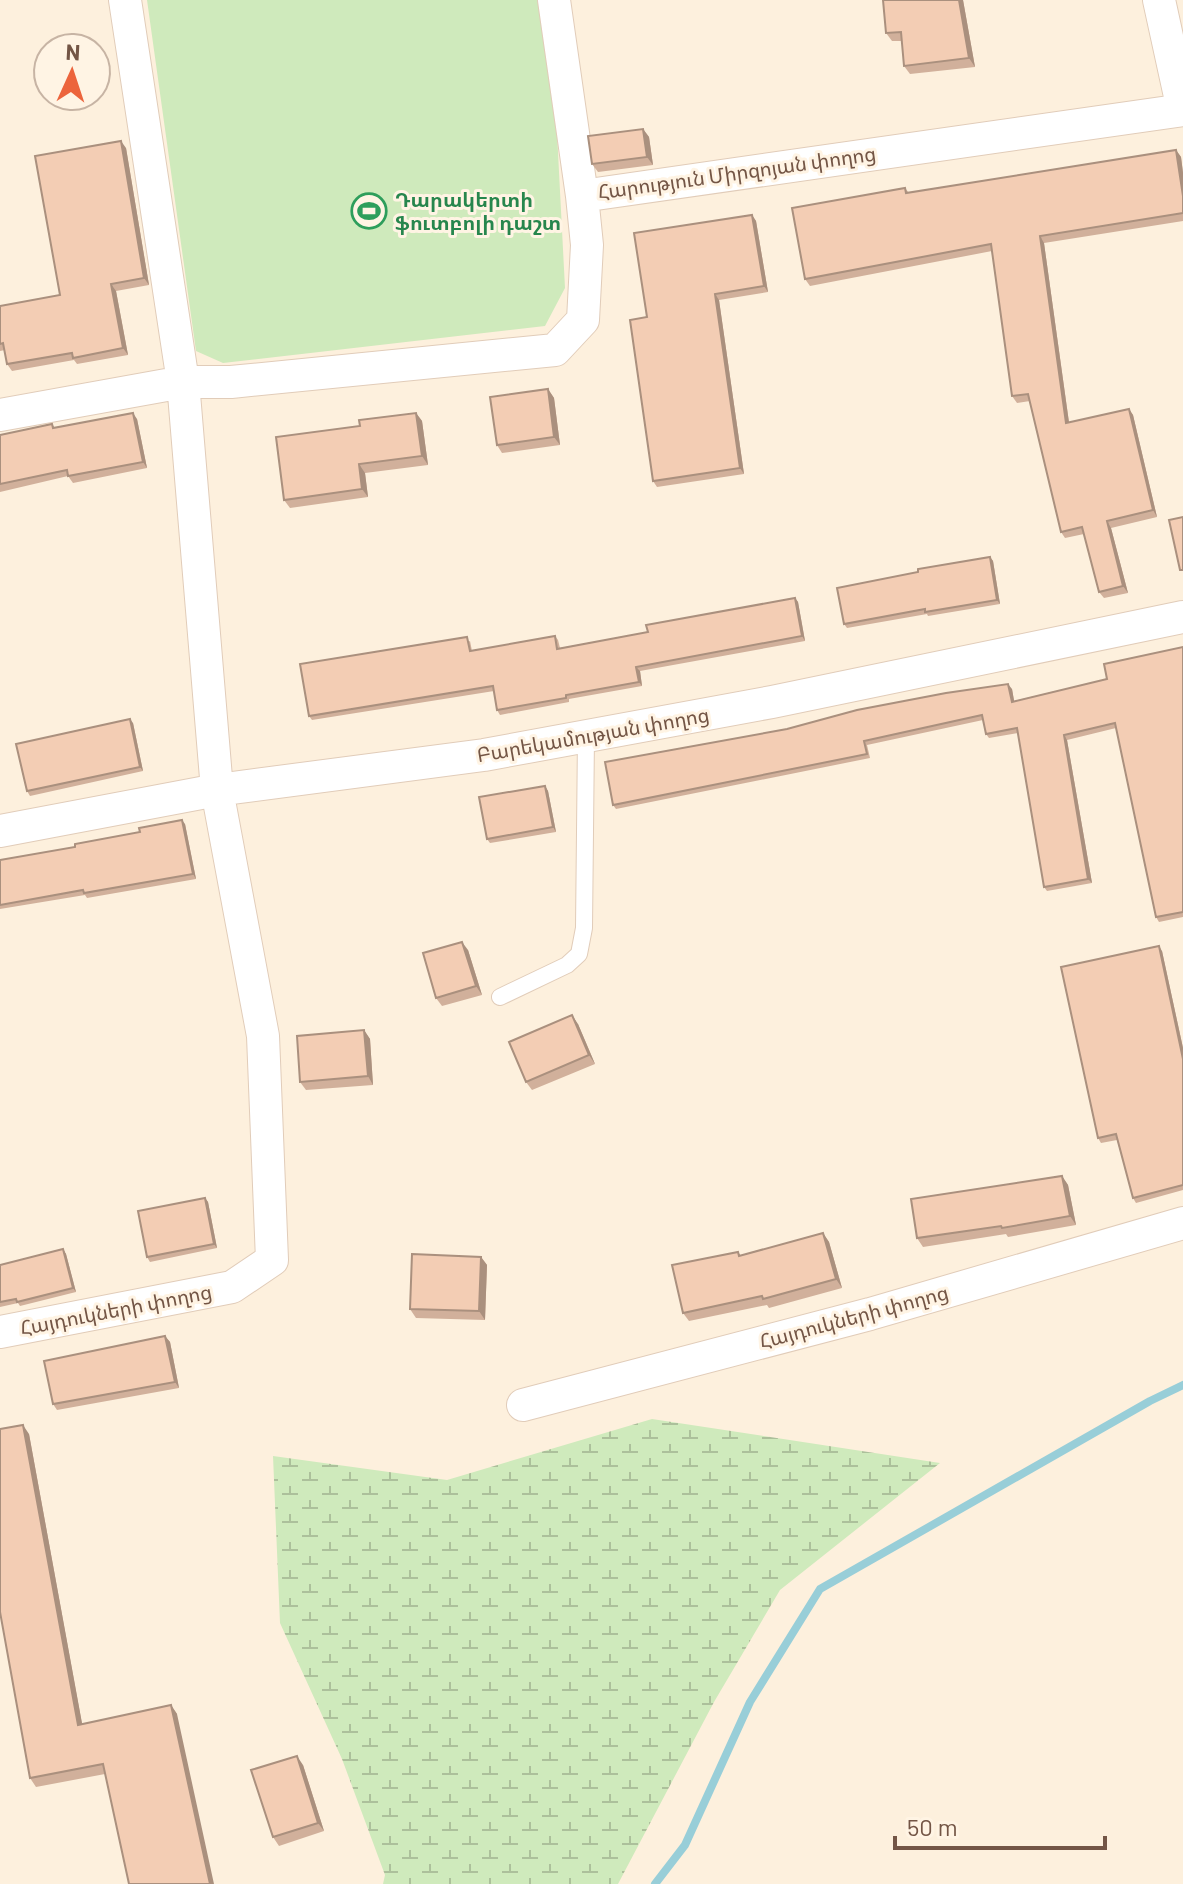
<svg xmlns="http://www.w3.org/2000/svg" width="1183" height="1884" font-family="Barlow,'Noto Sans Armenian',sans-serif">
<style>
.green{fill:#cfeabc}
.wetland{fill:url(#wetland-marsh)}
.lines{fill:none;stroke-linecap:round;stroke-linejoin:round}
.stream{stroke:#98ced8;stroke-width:8}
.lane-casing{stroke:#e1ccb9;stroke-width:18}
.street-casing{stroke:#e1ccb9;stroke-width:34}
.lane{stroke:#fff;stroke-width:16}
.street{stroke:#fff;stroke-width:32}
.wall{fill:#d1b09b}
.shaded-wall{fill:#aa907e}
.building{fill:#f3cdb4;stroke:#aa907e;stroke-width:2}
.labels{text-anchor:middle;stroke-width:6;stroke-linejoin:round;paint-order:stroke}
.street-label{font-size:20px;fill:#735545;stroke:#fff4e4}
.leisure-label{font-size:20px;font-weight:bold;fill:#27864d;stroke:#fff4e4;text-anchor:start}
</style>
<defs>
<pattern id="wetland-marsh" width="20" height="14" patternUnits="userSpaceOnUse" patternTransform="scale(2)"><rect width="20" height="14" fill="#cfeabc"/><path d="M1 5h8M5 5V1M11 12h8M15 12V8" fill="none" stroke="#acc09b"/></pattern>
</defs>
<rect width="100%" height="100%" fill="#fdf0dd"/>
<path class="green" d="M147,0h422l-12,133 8,155 -20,38 -322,37 -27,-12z"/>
<path class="wetland" d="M652,1419l288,44 -160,127 -66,112 -96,182h-235l2,-9 -43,-116 -62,-136 -7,-167 174,24z"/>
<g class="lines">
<path class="stream" d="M655,1884l30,-39 65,-143 70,-113 330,-188 33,-16"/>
<defs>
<path id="lane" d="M500,997l67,-32 12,-11 5,-26 2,-192"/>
<path id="street" d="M554,0l28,196
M1159,0l24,110
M0,415l183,-33h48l324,-32 28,-30 4,-75 -5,-49 601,-86
M0,831l217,-41 267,-35 288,-53 411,-85
M0,1332l232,-45 40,-27 -9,-224 -46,-246 -34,-408 -58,-382
M523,1405l347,-91 313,-91"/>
</defs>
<use href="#lane" class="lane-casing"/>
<use href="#street" class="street-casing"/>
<use href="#lane" class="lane"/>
<use href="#street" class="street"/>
</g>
<path class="wall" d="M963,0l12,67 -65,7 -6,-8 -2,-25h-10l-6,-8z
M643,129l6,8 4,28 -55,7 -6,-8z
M126,148l23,137 -33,6 12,64 -51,9 -3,-4 -62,11 -5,-7 -2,-14 -5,1v-45l60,-11z
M1176,150l5,7 2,16v48l-139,22 25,179 60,-13 4,6 24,102 -46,11 17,65 -24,5 -5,-6 -15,-58 -19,4 -4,-6 -31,-131 -13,2 -5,-7 -20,-145 -182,35 -5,-7 100,-91 4,5z
M752,215l4,6 12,71 -49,8 25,174 -87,13 -4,-6 -6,-164z
M548,389l6,9 6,47 -58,8 -5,-8z
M416,413l6,8 6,44 -63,8 3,24 -78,11 -6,-8 76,-74z
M137,419l10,49 -74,15 -5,-7 -68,16v-57l52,-11 3,4z
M990,557l3,4 7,43 -72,12 -1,-2 -80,14 -3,-4 74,-52z
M795,598l3,4 7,39 -165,30 2,15 -73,13v3l-69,13 -3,-5 -3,-19 -182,29 -3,-4 161,-75 2,10 83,-15 3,4 2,8 88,-16z
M1183,647v270l-24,5 -3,-5 -40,-189 -49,12 25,143 -45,8 -3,-4 -26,-154 -29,5 -3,-4 -3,-14 -116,25 3,13 -254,51 -3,-4 399,-116 2,12 93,-22z
M133,723l10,48 -113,25 -3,-5z
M545,786l3,5 8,41 -66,11 -3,-4z
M185,824l11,55 -109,19 -2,-3 -85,14v-49l75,-13z
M468,950l14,45 -40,11 -6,-8z
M1162,951l21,97v142l-47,13 -3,-5 -16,-58 -16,3 -3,-5z
M578,1024l17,40 -63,26 -6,-8z
M364,1030l6,9 3,46 -67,5 -6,-8z
M1062,1176l6,9 8,40 -68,12 -2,-3 -83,13 -6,-9z
M205,1198l3,4 9,46 -67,14 -3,-5z
M823,1233l6,9 13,46 -73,20 -2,-3 -78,16 -6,-8 55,-61 3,4z
M63,1249l3,5 10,38 -56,14 -2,-3 -18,4v-42z
M481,1257l6,8 -2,55 -69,-2 -6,-9z
M165,1336l5,6 9,46 -122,22 -4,-6z
M29,1434l53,290 89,-19 6,9 -72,60 -69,13 -6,-9z
M303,1765l21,66 -45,15 -6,-9z"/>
<path class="shaded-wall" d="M959,0h4l12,67 -6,-9z
M643,129l6,8 4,28 -6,-8z
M121,141l5,7 23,137 -5,-7z
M1176,150l5,7 2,16v23z
M752,215l4,6 12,71 -4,-6z
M1040,236l4,7 26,187 -4,-7z
M111,284l5,7 12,64 -5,-7z
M715,294l4,6 25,174 -4,-6z
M548,389l6,9 6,47 -6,-8z
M1129,409l4,6 24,102 -4,-7z
M133,413l4,6 10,49 -4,-6z
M416,413l6,8 6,44 -6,-9z
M359,464l6,9 3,24 -6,-8z
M1107,521l4,7 17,65 -5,-7z
M990,557l3,4 7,43 -3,-4z
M795,598l3,4 7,39 -3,-5z
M636,667l4,4 2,15 -3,-4z
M1008,684l4,5 3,17 -3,-4z
M130,719l3,4 10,48 -3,-4z
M1064,735l3,5 25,143 -4,-4z
M545,786l3,5 8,41 -3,-5z
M182,820l3,4 11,55 -3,-5z
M462,942l6,8 14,45 -6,-9z
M1159,946l3,5 21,97v11z
M572,1015l6,9 17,40 -6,-9z
M364,1030l6,9 3,46 -5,-9z
M1062,1176l6,9 8,40 -6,-9z
M205,1198l3,4 9,46 -3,-4z
M823,1233l6,9 13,46 -6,-9z
M63,1249l3,5 10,38 -3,-4z
M481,1257l6,8 -2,55 -6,-9z
M165,1336l5,6 9,46 -4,-6z
M23,1425l6,9 55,300 -6,-9z
M171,1705l6,9 37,170h-4z
M297,1756l6,9 21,66 -6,-8z"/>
<path class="building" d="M883,0h76l10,58 -65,8 -3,-34 -15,1z
M643,129l4,28 -55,7 -4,-28z
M121,141l23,137 -33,6 12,64 -50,10 -1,-5 -65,11 -4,-21 -3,1v-38l60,-11 -25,-139z
M1176,150l7,46v17l-143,23 26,187 63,-14 24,101 -46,11 16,65 -24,6 -17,-65 -21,5 -33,-138 -16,2 -21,-152 -186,35 -13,-71 113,-20 1,5z
M752,215l12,71 -49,8 25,174 -87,13 -23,-161 17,-3 -13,-84z
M548,389l6,48 -57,8 -7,-48z
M133,413l10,49 -75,14 -1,-6 -67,14v-49l52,-11 1,4z
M416,413l6,43 -63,8 3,25 -78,11 -8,-63 84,-11 -1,-6z
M1183,517v53h-3l-11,-50z
M990,557l7,43 -72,12v-3l-81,15 -7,-36 81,-16v-3z
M795,598l7,38 -166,31 3,15 -73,13v3l-69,12 -4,-24 -184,30 -9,-52 167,-27 3,14 85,-15 2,13 91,-17 -2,-7z
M1183,647v265l-27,5 -41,-194 -51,12 24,144 -44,8 -27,-159 -31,6 -4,-19 -118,26 3,13 -254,51 -8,-43 182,-33 70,-19 89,-17 62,-9 4,18 95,-23 -3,-15z
M130,719l10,48 -113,24 -11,-47z
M545,786l8,41 -66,12 -8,-42z
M182,820l11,54 -109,19 -1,-3 -83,15v-45l75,-13v-3l65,-12 -1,-4z
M462,942l14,44 -40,12 -13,-45z
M1159,946l24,113v126l-50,13 -17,-64 -18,4 -37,-171z
M572,1015l17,40 -63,27 -17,-40z
M364,1030l4,46 -68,6 -3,-46z
M1062,1176l8,40 -68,12 -1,-2 -84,12 -6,-39z
M205,1198l9,46 -67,13 -9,-46z
M823,1233l13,46 -73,20 -1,-3 -79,17 -11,-48 66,-13 1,4z
M63,1249l10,39 -56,14 -1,-3 -16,3v-37z
M412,1254l69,3 -2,54 -69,-2z
M165,1336l10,46 -122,22 -9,-43z
M23,1425l55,300 93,-20 39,179h-81l-26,-120 -73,14 -30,-166v-183z
M297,1756l21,67 -45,14 -22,-67z"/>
<defs>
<symbol id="stadium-ring" viewBox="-11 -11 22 22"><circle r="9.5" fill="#fff4e4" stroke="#2e9e5b" stroke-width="1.5"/><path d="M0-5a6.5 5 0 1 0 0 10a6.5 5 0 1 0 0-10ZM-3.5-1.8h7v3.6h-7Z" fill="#2e9e5b"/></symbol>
</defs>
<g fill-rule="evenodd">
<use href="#stadium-ring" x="349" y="191" width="40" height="40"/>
</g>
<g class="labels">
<g class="street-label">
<text transform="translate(737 173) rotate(-8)" y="7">Հարություն Միրզոյան փողոց</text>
<text transform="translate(593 735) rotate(-10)" y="7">Բարեկամության փողոց</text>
<text transform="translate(116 1310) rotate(-11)" y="7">Հայդուկների փողոց</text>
<text transform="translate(854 1317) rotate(-15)" y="7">Հայդուկների փողոց</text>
</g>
<g class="leisure-label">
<text x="395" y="207">Դարակերտի<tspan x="395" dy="23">ֆուտբոլի դաշտ</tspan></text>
</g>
</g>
<g transform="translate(72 72) rotate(3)"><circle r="38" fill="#fff4e4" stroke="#c7b4a4" stroke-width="2"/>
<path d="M0-6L14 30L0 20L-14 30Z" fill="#ec643c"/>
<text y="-12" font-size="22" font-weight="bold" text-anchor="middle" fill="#735545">N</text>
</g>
<path d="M895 1836v12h210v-12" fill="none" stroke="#735545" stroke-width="4"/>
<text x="907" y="1836" font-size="24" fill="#735545" stroke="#fff4e4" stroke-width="6" paint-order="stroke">50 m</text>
</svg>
